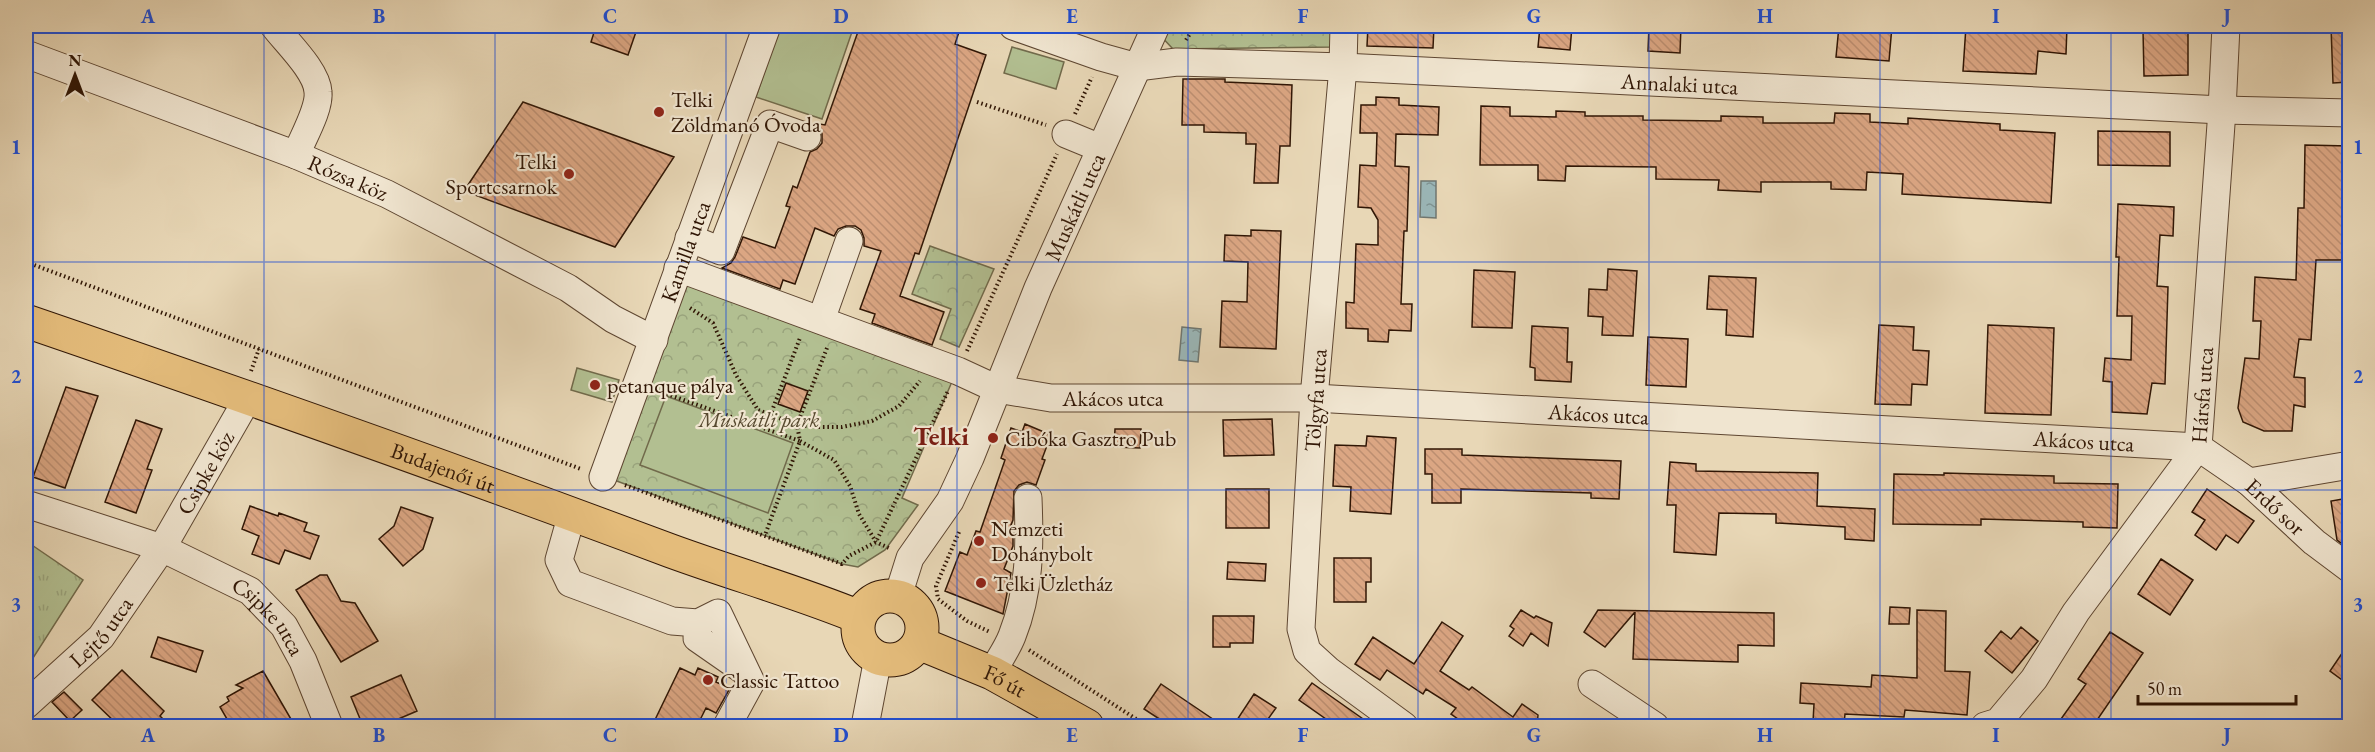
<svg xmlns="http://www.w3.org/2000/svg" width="2375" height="752" font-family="'EB Garamond',serif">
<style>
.grass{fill:url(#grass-tufts);stroke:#716a4b;stroke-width:1.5}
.forest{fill:url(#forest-crowns);stroke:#716a4b;stroke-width:1.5}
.garden{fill:#b2bf91;stroke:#716a4b;stroke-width:1.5}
.water{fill:url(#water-ripples);stroke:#707770;stroke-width:1.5}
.building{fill:url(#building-back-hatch);stroke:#301605;stroke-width:1.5}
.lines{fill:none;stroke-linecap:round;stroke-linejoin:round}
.minor-casing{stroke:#5e4631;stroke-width:29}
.major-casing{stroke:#301605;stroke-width:35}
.path{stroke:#301605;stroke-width:4;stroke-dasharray:1.5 3;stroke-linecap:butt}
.minor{stroke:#f0e5d0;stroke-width:27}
.major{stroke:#e4bc7b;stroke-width:33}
.grid{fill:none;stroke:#1d4ed8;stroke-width:1.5;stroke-opacity:0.55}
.poi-dot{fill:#8f2418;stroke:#f0e5d0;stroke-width:2}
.labels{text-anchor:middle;stroke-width:4.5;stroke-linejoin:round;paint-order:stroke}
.street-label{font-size:22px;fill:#301605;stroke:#f0e5d0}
.poi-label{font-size:22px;fill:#301605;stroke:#f0e5d0;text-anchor:start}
.park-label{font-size:22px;font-style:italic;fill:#57492f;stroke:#f0e5d0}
.quarter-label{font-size:26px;font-weight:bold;fill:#7a1f14;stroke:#f0e5d0}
.neatline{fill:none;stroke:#1d4ed8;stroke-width:2}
.grid-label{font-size:20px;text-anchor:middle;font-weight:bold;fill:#1d4ed8}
</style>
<defs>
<pattern id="grass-tufts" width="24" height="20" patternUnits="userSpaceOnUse" patternTransform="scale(1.5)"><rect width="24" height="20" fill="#b2bf91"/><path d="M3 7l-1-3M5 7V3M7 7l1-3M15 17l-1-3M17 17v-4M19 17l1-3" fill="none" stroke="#99a37c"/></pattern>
<pattern id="forest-crowns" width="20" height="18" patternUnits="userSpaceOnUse" patternTransform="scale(1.5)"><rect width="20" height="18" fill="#b2bf91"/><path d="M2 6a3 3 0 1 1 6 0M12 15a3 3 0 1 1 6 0" fill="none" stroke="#99a37c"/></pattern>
<pattern id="water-ripples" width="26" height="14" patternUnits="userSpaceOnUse" patternTransform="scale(1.5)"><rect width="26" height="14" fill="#9bb7b8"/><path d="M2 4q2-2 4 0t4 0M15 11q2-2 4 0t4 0" fill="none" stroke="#7f9494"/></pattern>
<pattern id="building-back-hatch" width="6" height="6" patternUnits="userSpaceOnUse" patternTransform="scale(1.5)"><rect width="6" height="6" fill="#dba683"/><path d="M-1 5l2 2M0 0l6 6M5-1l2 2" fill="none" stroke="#bc8e70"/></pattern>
</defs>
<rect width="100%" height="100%" fill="#e8d7b6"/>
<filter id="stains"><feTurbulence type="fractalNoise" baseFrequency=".00333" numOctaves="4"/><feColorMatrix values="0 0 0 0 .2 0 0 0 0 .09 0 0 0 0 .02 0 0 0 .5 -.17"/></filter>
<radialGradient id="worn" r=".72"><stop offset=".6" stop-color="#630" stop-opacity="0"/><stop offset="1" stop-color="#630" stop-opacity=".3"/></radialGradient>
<path class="grass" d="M26,541l57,39 -57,89z"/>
<path class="forest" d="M1163,26h172l-1,21 -161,2 -14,-15z
M930,246l64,23 -35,78 -19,-8 11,-30 -39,-15z
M686,278l268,99 -52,121 16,7 -33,45 -27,17 -16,-3 -228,-84z"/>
<path class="garden" d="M780,26h74l-32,93 -66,-22z
M1012,47l52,15 -8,27 -52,-16z
M577,368l42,12 -7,22 -41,-12z
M666,396l127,47 -25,70 -128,-48z"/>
<path class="water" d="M1421,181h15v37l-16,-1z
M1182,327l19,2 -3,33 -19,-2z"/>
<path class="building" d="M596,26h42l-10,29 -37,-13z
M860,26h101l-6,18 31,11 -67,199 -4,-1 -15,43 44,16 -12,33 -60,-22 3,-9 -15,-5 21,-58 -17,-5v-8l-3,-8 -6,-4h-9l-8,3 -4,7 -19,-8 -20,56 -12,-4 -3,9 -58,-21 9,-5 4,-6 8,-20 32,11 15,-41 -4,-1 7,-20 4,2 13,-36 7,-3 5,-6v-9l-3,-8 1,-2 5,1z
M1368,26h66l-1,22 -66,-2z
M1540,26h32l-2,24 -32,-3z
M1649,26h32l-1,27 -32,-2z
M1839,26h53l-3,35 -53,-4z
M1966,26h101l-1,28 -28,-3 -2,23 -73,-3z
M2331,26h18v56l-16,1z
M2188,29v46l-44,1 -1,-46z
M1183,79h42v3l67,3 -2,61h-10l-2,37h-24l2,-39h-10v-11l-42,-1v-7h-22z
M1376,97l23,1v7l40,2 -1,28 -42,-1 -1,32 14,1 -2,64h-3l-3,73h11l-1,27 -22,-1 -1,12 -20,-1v-12l-22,-1v-26l8,1 2,-59 22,1v-25l-7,-12 -13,-1 2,-42 16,1 1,-33h-17l1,-28h15z
M523,102l151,55 -59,90 -151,-56z
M1481,106l29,1v9l46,1v-6l29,1v4h58v4l78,1v-5l42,1v6h71l1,-10 35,1v8l38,2v-6l92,6v6l55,3 -4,70 -149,-9 1,-20 -36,-2 -1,18 -35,-1v-7h-70v10l-43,-2 1,-10 -63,-1v-12l-90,-1 -1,15 -27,-1v-15h-58z
M2098,131l72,1v34l-72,-1z
M2305,145l44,1v114h-33l-5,80 -12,-1 -5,38 11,1v29l-11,-2 -2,26h-28l-21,-9 -5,-14 7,-50 14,1 2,-38h-8l2,-44 41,3 2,-72h6z
M2118,204l56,3 -1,29 -13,-1 -3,51 11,1 -3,97 -13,-1 -5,31 -35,-2v-30l-9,-1 2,-23 26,2 1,-44h-15l2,-59h-3z
M1251,230l30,1 -5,118 -56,-2 2,-46 25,1 1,-40 -24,-1 1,-26 26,1z
M1608,269l29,2 -4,65 -31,-1 1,-18 -15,-1 1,-27 18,1z
M1474,270l41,2 -3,56 -40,-1z
M1709,276l47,2 -3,59 -27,-2 1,-25 -20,-1z
M1879,325l35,2 -1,23 16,1 -2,34 -15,-1 -1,21 -36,-1z
M1988,325l66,3 -3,87 -66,-2z
M1532,326l36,2 -1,34h5l-1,20 -36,-2v-12l-5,-1z
M1648,337l40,2 -2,48 -40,-2z
M786,383l22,8 -8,21 -22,-8z
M66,387l32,9 -33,92 -32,-11z
M1272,419l2,36 -50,1 -1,-36z
M136,420l26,9 -15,40 5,1 -16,43 -31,-11z
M1025,424l26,11 -9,24 3,1 -9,25 -9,-3 -8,3 -5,6 -1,29 -4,10 4,2v14l-9,23 7,4 -8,41 -58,-23 15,-39 7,3 9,-24 4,1 25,-72 -4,-2 10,-30 11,4z
M1115,429h26l-1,19 -26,-1z
M1367,436l29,2 -5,76 -41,-3 1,-24 -18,-1 2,-41 31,1z
M1425,449h37v6l159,6 -2,38 -28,-1v-5l-130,-4v14h-29v-29h-7z
M1670,462l26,2v7l122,2 -1,33 58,3 -1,32 -29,-2v-12l-69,-4v-9l-57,-1 -3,42 -42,-3 2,-47h-9z
M1944,473l110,3v7l64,1 -1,44 -34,-1v-5l-102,-3v6l-88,-1 1,-50 50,1z
M1226,489h43v39h-43z
M2207,489l47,32 -16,22 -12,-8 -10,15 -21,-15 10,-15 -13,-8z
M2349,498v51l-12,-9 -6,-39z
M250,506l28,10 1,-3 28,10 -3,8 15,5 -9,23 -25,-9 -6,14 -27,-10 7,-18 -17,-7z
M401,507l32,11 -10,31 -20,17 -24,-27 15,-13z
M1334,558h37v24h-5v20h-32z
M2161,559l32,21 -23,35 -32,-21z
M1228,562l38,2 -1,17 -38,-2z
M320,575h7l14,26 14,2 23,38 -37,21 -45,-72z
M1890,607l20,1 -1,16h-20z
M1521,610l13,8 2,-2 16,7 -4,23 -17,-13 -8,13 -14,-10 5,-7 -4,-3z
M1598,610l176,3v33l-36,-1v17l-105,-3 2,-47 -30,35 -21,-15z
M1917,610l29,1 -1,60 25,1 -3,43 -62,-5 -1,7 -59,-3 -1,10 -31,-2 1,-18 -14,-1 1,-20 70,4 1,-12 45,3z
M1213,616h41l-1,27h-23v4h-17z
M1442,622l21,14 -23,35 29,19 3,-3 41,30 9,-13 16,11 -1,11h-69l-17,-12 5,-6 -30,-19 -3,5 -36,-24 -7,10 -25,-16 18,-27 41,27z
M2021,627l17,14 -26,32 -27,-22 16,-20 10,8z
M2110,632l33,21 -50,73h-37l30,-42 -8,-5z
M158,637l45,14 -7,21 -45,-15z
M2349,643v42l-19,-14z
M680,668l15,7 3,-7 20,9 -2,5 14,6 -14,25 -10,-5 -9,18h-45z
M122,670l42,41 -4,5 10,10h-51l-27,-26z
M263,671l32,55h-64l-11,-19 9,-6 -2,-4 16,-9 -7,-3z
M401,675l16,36 -35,15h-19l-12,-29z
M1312,683l61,43h-37l-37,-26z
M1161,684l62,42h-53l-26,-17z
M64,692l18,18 -12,11 -18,-19z
M1254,694l22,14 -13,18h-30z"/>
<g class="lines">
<defs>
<g id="minor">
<path d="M274,26c13,17 43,45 44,66 2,17 -16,47 -22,63"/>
<path id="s1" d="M1013,26l88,31 36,10 40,-5 166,5 879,43 128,3"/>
<path d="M1344,26l-1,41 -29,331 -13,231 6,22 22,20 75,55"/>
<path id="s2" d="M26,54l270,101 91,39 181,94 45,31 41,21"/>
<path d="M1066,134l34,14"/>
<path d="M689,238l32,13 49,-127 37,13"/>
<path id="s3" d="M678,268l280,103 39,18 54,9h263l884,49"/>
<path d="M821,320l28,-79"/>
<path id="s4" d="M2198,447l51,35 65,60 36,27"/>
<path id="s5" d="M603,477l164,-451"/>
<path d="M2249,482l101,-17"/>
<path id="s6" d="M26,504l136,44 88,43 34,35 19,35 26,65"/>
<path d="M572,514l-13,46 11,23 102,38 26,2 20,-10 33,69 -24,44"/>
<path id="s7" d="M898,596l12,-38 40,-57 20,-43 68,-170 118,-262"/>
<path d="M698,623l-1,15 46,32"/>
<path d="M992,673c6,-12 15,-24 20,-37 18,-45 18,-90 16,-138"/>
<path d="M1592,684l63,42"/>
<path id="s8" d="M26,705l75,-68 61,-89 86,-150"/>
<path d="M865,726l13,-68"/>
<path id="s9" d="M1985,726l13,-4 36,-43 42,-67 122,-165 24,-337 4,-84"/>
</g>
<g id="major">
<path id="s10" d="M26,321c216,74 431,150 645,230 63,23 127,41 188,66"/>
<circle cx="890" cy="628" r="32"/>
<path id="s11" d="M919,643l73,30 95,53"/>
</g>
</defs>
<use href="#minor" class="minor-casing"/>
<use href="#major" class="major-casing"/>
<path class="path" d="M1186,40l9,-14
M977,102l69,23
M1075,114l17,-37
M26,262l555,207
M690,308l23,15 23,52 22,35 39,15 17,2h28l30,-6 27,-15 21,-25
M827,348l-30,77 3,16 34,19 16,26 9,28 17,28 13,6
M967,351l90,-197
M251,371l8,-22
M658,391l142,50 -35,94
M770,416l30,-78
M625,485l217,79 7,-8 27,-14 72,-151
M959,532l-23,54 2,13 29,22 23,11
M1029,650l118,76"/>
<use href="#minor" class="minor"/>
<use href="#major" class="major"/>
</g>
<path class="grid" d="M264,26v700M495,26v700M726,26v700M957,26v700M1188,26v700M1418,26v700M1649,26v700M1880,26v700M2111,26v700M26,262h2324M26,490h2324"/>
<g class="poi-dot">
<circle cx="659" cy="112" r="6"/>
<circle cx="569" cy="174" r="6"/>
<circle cx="595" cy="385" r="6"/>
<circle cx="993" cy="438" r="6"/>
<circle cx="979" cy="541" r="6"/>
<circle cx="981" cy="583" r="6"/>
<circle cx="708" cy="680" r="6"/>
</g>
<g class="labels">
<g class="street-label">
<text dy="8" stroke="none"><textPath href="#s1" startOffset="674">Annalaki utca</textPath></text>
<text dy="8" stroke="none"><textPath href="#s2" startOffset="345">Rózsa köz</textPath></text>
<text dy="8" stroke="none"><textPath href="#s7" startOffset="429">Muskátli utca</textPath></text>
<text dy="8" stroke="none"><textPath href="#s5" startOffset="240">Kamilla utca</textPath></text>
<text dy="8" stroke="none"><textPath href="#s9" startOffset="406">Hársfa utca</textPath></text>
<text dy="8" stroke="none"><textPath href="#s3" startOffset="458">Akácos utca</textPath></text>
<text transform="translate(1315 400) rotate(-86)" y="8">Tölgyfa utca</text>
<text dy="8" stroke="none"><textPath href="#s3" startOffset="944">Akácos utca</textPath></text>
<text dy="8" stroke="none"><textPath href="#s3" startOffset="1430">Akácos utca</textPath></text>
<text dy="8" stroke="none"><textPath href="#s10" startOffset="442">Budajenői út</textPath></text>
<text dy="8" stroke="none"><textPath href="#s8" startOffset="296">Csipke köz</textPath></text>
<text dy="8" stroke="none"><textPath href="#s4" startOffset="98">Erdő sor</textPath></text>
<text dy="8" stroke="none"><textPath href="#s6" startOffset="272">Csipke utca</textPath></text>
<text dy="8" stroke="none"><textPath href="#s8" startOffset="105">Lejtő utca</textPath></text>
<text dy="8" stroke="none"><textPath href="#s11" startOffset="94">Fő út</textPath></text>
</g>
<g class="poi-label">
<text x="671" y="107">Telki<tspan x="671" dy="25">Zöldmanó Óvoda</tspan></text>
<text x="557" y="169" text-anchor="end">Telki<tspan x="557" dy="25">Sportcsarnok</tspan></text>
<text x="607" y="393">petanque pálya</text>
<text x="1005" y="446">Cibóka Gasztro Pub</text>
<text x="991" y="536">Nemzeti<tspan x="991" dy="25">Dohánybolt</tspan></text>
<text x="993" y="591">Telki Üzletház</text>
<text x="720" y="688">Classic Tattoo</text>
</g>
<g class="park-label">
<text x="759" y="427">Muskátli park</text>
</g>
<g class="quarter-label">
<text x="941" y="445">Telki</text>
</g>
</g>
<rect width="2375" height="752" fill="none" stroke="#e8d7b6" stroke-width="66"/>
<g transform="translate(75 75)" stroke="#f0e5d0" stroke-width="4.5" paint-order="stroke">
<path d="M0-4.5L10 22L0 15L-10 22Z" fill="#301605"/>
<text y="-9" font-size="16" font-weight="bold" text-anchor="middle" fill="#301605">N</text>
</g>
<path d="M2138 695v9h158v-9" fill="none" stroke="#301605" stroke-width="3"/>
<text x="2147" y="695" font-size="18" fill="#301605" stroke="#f0e5d0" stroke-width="4.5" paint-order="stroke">50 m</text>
<rect x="33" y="33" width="2309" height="686" class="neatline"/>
<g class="grid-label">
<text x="148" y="23">A</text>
<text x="379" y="23">B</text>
<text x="610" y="23">C</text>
<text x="841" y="23">D</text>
<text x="1072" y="23">E</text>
<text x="1303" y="23">F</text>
<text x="1534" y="23">G</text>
<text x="1765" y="23">H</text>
<text x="1996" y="23">I</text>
<text x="2227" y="23">J</text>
<text x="16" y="154">1</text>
<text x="2358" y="154">1</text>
<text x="16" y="383">2</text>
<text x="2358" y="383">2</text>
<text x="16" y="611">3</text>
<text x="2358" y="611">3</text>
<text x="148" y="742">A</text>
<text x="379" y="742">B</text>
<text x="610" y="742">C</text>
<text x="841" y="742">D</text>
<text x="1072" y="742">E</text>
<text x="1303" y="742">F</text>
<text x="1534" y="742">G</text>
<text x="1765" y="742">H</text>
<text x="1996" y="742">I</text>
<text x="2227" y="742">J</text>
</g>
<rect width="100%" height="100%" filter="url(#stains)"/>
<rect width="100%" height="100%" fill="url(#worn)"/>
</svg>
